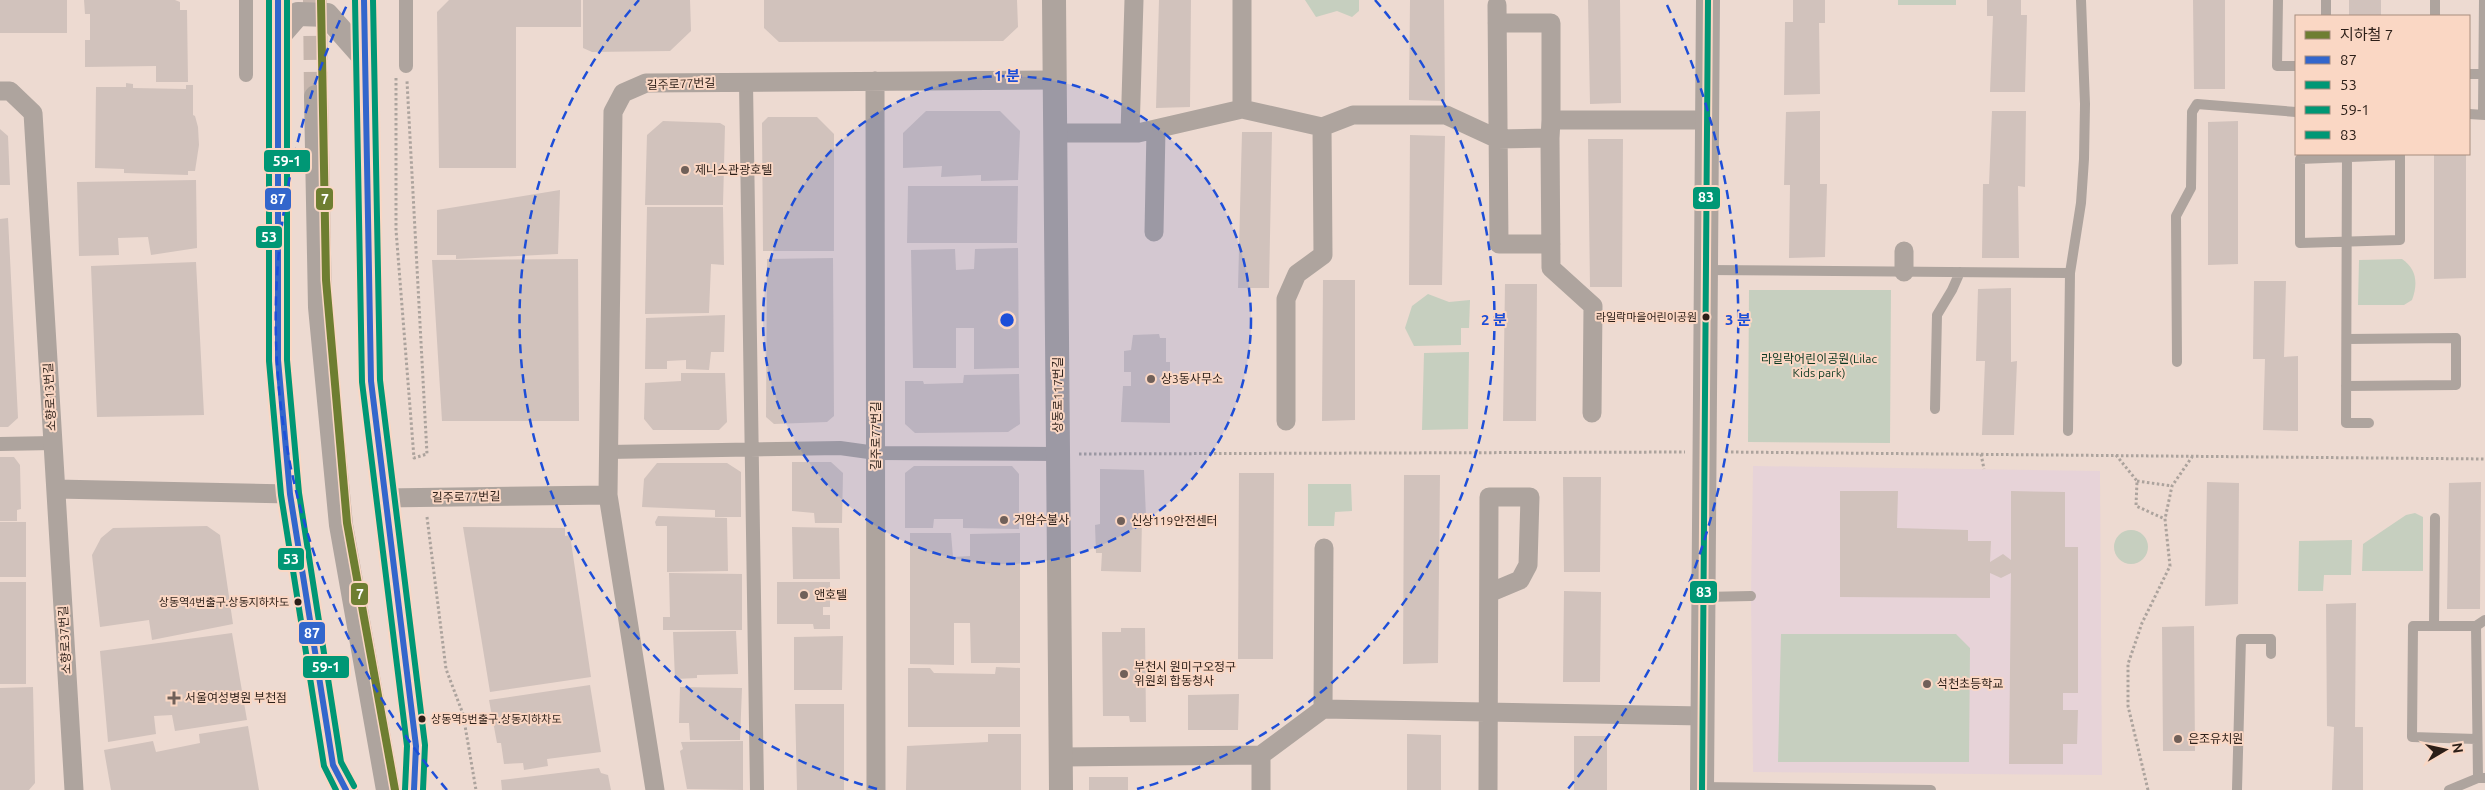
<svg xmlns="http://www.w3.org/2000/svg" width="2485" height="790" font-family="Ubuntu,'Noto Sans KR',sans-serif">
<style>
.education{fill:#e7d3d8}
.green{fill:#c6cfbf}
.building{fill:#d1c2bc}
.lines{fill:none;stroke-linecap:round;stroke-linejoin:round}
.tertiary-tunnel{stroke:#c6b5ac;stroke-width:24;stroke-dasharray:24 12;stroke-linecap:butt}
.path{stroke:#aca39d;stroke-width:3;stroke-dasharray:2.5 2.5;stroke-linecap:butt}
.service{stroke:#aea49e;stroke-width:10}
.pedestrian{stroke:#aea49e;stroke-width:14}
.minor{stroke:#aea49e;stroke-width:19}
.tertiary{stroke:#aea49e;stroke-width:24}
.bus-1-casing{stroke:#fad7c4;stroke-width:10}
.bus-2-casing{stroke:#fad7c4;stroke-width:10}
.bus-3-casing{stroke:#fad7c4;stroke-width:10}
.bus-4-casing{stroke:#fad7c4;stroke-width:10}
.bus-1{stroke:#36c;stroke-width:6}
.bus-2{stroke:#009775;stroke-width:6}
.bus-3{stroke:#009775;stroke-width:6}
.bus-4{stroke:#009775;stroke-width:6}
.metro-1-casing{stroke:#fad7c4;stroke-width:11}
.metro-1{stroke:#6e7e31;stroke-width:8}
.ring{fill:none;stroke:#1d4ed8;stroke-width:2.5;stroke-dasharray:9 6}
.poi-dot{fill:#706059;stroke:#fad7c4;stroke-width:2}
.bus-dot{fill:#2c1f18;stroke:#fad7c4;stroke-width:2}
.labels{text-anchor:middle;stroke-width:4;stroke-linejoin:round;paint-order:stroke}
.bus-label{font-size:11px;fill:#2c1f18;stroke:#fad7c4;text-anchor:end}
.street-label{font-size:12px;fill:#2c1f18;stroke:#fad7c4}
.poi-label{font-size:12px;fill:#2c1f18;stroke:#fad7c4;text-anchor:start}
.park-label{font-size:12px;fill:#0b3821;stroke:#fad7c4}
.centre{fill:#1d4ed8;stroke:#fad7c4;stroke-width:2.5}
.ring-label{font-size:15px;text-anchor:middle;font-weight:bold;fill:#1d4ed8;stroke:#fad7c4;stroke-width:4;stroke-linejoin:round;paint-order:stroke}
.line-badge{stroke:#fad7c4;stroke-width:2}
.badge-label{font-size:14px;text-anchor:middle;font-weight:bold;fill:#fff}
</style>
<rect width="100%" height="100%" fill="#eddad1"/>
<path class="education" d="M1753,466l347,5 2,304 -349,-3 -2,-176z"/>
<path class="green" d="M1305,0h54v11l-7,6 -15,-6 -21,6z
M1898,0h58v5h-58z
M2402,259c15,10 16,25 10,41l-8,5h-46l1,-45z
M1749,290h142l-1,153 -142,-1z
M1428,294l21,8 21,-2 -1,28h-8v17l-47,1 -9,-18 7,-22z
M1469,352l-1,77 -46,1 2,-77z
M1308,484h43l1,27 -17,1 -1,14h-26z
M2415,513l8,4v54h-61l1,-27 43,-29z
M2114 547a17 17 0 1 1 34 0a17 17 0 1 1-34 0Z
M2352,540l-1,35h-27l-1,16h-25l1,-50z
M1781,634h175l14,14 -1,114h-191z"/>
<path class="building" d="M0,0h67v33h-67z
M84,0h91l5,2v8h7l1,72h-32v-16l-71,1v-27h5v-26h-5z
M449,0h132v27h-65v141h-77l-2,-156z
M583,0h107l1,31 -21,20 -78,1 -9,-4z
M764,0h253l1,27 -15,14 -224,1 -15,-14z
M1159,0h32l-1,107 -34,1z
M1410,0h34l1,101 -36,-1z
M1588,0h32l1,103 -31,1z
M1793,0h32v23h-6l1,71 -36,1 1,-73h8z
M1987,0h34v15h6l-2,77h-35l3,-76h-6z
M2193,0h32v89h-31z
M2349,0h32v16h-32z
M126,83l7,1v4l53,1v-4h7v30l2,1 3,11 1,18 -4,26h-7v4l-64,-2v-4l-29,-1 1,-81h30z
M926,111h74l20,20 -2,49 -37,1v-6l-40,2 1,-11 -39,2v-35z
M1820,111v73h7l-2,73 -36,1 1,-73h-6l2,-73z
M1992,111h34l-1,76 -7,-1 1,72h-37l1,-74h6z
M768,117h49l17,17v117h-71l-1,-128z
M663,121l57,2 5,3 -2,79h-78l2,-70z
M2238,121v143l-30,1v-143z
M0,129l8,7 2,49h-10z
M1242,132h30l-3,156h-31z
M1410,135l35,1 -3,149h-33z
M1588,139h35l-1,148h-32z
M2434,154h32v124l-32,1z
M196,180l1,68 -46,7 -3,-18 -30,1 1,17 -40,1 -2,-74z
M908,186h110l-1,57h-110z
M560,190l-2,64 -102,5v-4h-19v-45z
M647,207h76l1,58 -13,-1 -2,49 -64,1z
M8,218l10,200 -10,9h-8v-208z
M1018,248l1,120 -45,1v-41h-18v40h-43l-2,-118 44,-1 1,21 18,-1 1,-20z
M833,258l1,158 -7,6 -53,2 -8,-7 1,-158z
M578,259l1,162h-137l-10,-161z
M196,262l8,153 -107,2 -6,-151z
M1323,280h32v140l-33,1z
M2254,281h32l-2,76 14,-1v75l-35,-1 2,-71h-12z
M1505,284h32l-1,137h-33z
M2011,288v74l6,-1 -3,74h-32l3,-74h-9l2,-72z
M725,315l-1,37h-13l-2,18 -23,-1v-9l-19,1v8h-22l1,-51z
M1159,334l1,4h6v24h4v61l-49,-1 2,-36h8v-14h-7v-21l7,-1 2,-15z
M681,373h44l2,49 -8,8h-66l-9,-11 1,-36 36,-2z
M1019,374l1,50 -12,8 -93,1 -10,-9v-43h18l1,3 39,-1 1,-8z
M0,457h14l6,8 1,44 -4,1v11h-17z
M792,462h39l12,11 -1,50h-27l-1,-10 -22,-2z
M657,463h70l14,9v45h-26v-7l-73,-3 2,-28z
M914,466h98l7,8v55l-56,-1v-9h-29l-1,9h-28v-55z
M1100,469l44,1 2,47h-4l-1,55 -40,-1 1,-18h-6l-1,-28 5,-1z
M1239,473h35l-1,186h-35z
M1404,475h36l-2,188 -35,1z
M1563,477h38l-1,95h-36z
M2207,482l32,1 -1,121 -33,2z
M2481,482l-1,127h-33l2,-126z
M1840,491h58l-1,37 71,2v11h23l-1,21 13,-8 8,6v-69l54,1v55h13v146h-15v17h15l-1,34h-14v20h-54l2,-191 -10,5 -11,-5v25l-150,-1z
M658,516l69,2 1,53 -61,1v-46h-11l-1,-4z
M0,522h26v55h-26z
M207,526l13,9 13,89 -81,16 -3,-20 -49,7 -8,-72 9,-17 12,-10z
M463,527l102,1v8l5,-1 21,142 -101,15z
M792,527l47,1 1,51h-47z
M910,533h41l2,24 17,-1v-22l50,-1v130h-49l-1,-40h-16v42l-44,-1z
M669,573l73,1v56h-79v-13h7z
M0,582h26v102h-26z
M777,582h53v25h-7v8h7v14h-16l-1,-5h-36z
M1564,591l37,1 -1,90h-37z
M2356,603l-1,124h8v63h-31l2,-63 -7,-1 -1,-122z
M2194,626l1,125h-32l-1,-124z
M1121,628h24l1,94h-16l-1,-6h-26l-1,-84h19z
M736,631l2,43 -41,1v3l-22,1 -2,-47z
M232,633l15,87 -72,11 -3,-16 -18,1 2,18 -48,8 -8,-91z
M843,636l-1,54h-48v-53z
M996,667l24,1v59h-112v-59h22l4,5 61,1z
M590,685l11,67 -54,7 1,7 -24,4 -1,-7 -19,1 -3,-21h-4l-8,-43z
M33,687l2,96 -6,7h-29v-102z
M680,687l62,1 -2,52h-50l-1,-17h-10z
M1239,694l-1,36h-50v-35z
M795,704h49v86h-47z
M248,726l11,64h-148l-7,-40 49,-9 3,11 44,-9 -1,-9z
M988,734h33v56h-115l1,-44 81,-4z
M1407,734l34,1v55h-34z
M1574,736h33v54h-33z
M743,741v49l-56,-1 -7,-38 3,-2 -2,-7z
M599,768l2,5 7,2 3,15h-109l-1,-10z
M1089,777h39v13h-39z"/>
<g class="lines">
<path class="tertiary-tunnel" d="M315,0l1,97"/>
<path class="path" d="M396,78v152l18,228 13,-4 -20,-373
M1726,452l759,7
M1079,454l606,-2
M1981,454l3,15
M2116,455l21,26 -1,25 29,13
M2137,481l35,5
M427,517l19,152 17,45 13,76
M2148,790l-20,-84v-42l14,-41 28,-57 -5,-47 7,-33 20,-29"/>
<path class="service" d="M2278,0l-1,66h19
M2326,16v-16
M2435,16v-16
M2469,74h14
M2469,114l16,1
M2483,114l1,-114
M2347,154l-1,269h23
M2400,155v85l-100,3v-84z
M1707,270l363,3
M2177,362l-1,-146 15,-28 1,-76 5,-8 99,8
M2346,386l110,-1v-47l-109,1
M1935,409l2,-94 15,-25 8,-18
M2068,431l2,-158 11,-70 3,-44 1,-55 -4,-104
M1704,597l47,-1
M2434,626l1,-108
M2476,626h-63l-1,111 64,2
M2478,778l-2,-152 9,-6
M1702,787l229,3
M2237,790l4,-151h30v15
M2449,790l29,-12h7"/>
<path class="pedestrian" d="M246,0v75
M406,0v66
M746,83l11,707
M0,444l53,-1
M608,452l232,-4 36,5 182,1"/>
<path class="minor" d="M1497,5l2,239h52
M1497,23h54v97
M875,81l1,709
M0,91h10l23,22 41,677
M1242,109v-109
M1055,133h83l104,-24 80,18 31,-12h93l52,24 52,-1 1,-18h157
M1130,133l4,-133
M1550,138l1,130 42,38 -1,107
M1154,232l2,-103
M1904,251v21
M1286,421v-122l11,-25 26,-19 -1,-128
M56,489l234,5
M384,498l224,-3
M1323,709l1,-161
M1061,757l200,-2 62,-46 380,7
M655,790l-47,-295 5,-383 10,-19 23,-10 409,-3
M1261,790v-35
M1488,790l1,-293h41l-2,68 -8,15 -31,13"/>
<path class="tertiary" d="M278,0v360l12,134 43,271 13,25
M364,0l7,381 13,117 32,248 -2,44
M1054,0l7,790
M278,37l20,-23 29,1 38,43
M316,97l4,210 21,218 47,265
M1702,790l6,-790"/>
<defs>
<path id="bus-1" d="M278,0v360l12,134 43,271 13,25
M364,0l7,381 45,365 -2,44"/>
<path id="bus-2" d="M269,0v361l12,134 43,271 12,24
M355,0l7,382 45,364 -2,44"/>
<path id="bus-3" d="M287,0v360l12,133 42,269 13,24
M373,0l7,380 45,365 -2,45"/>
<path id="bus-4" d="M1702,790l6,-790"/>
</defs>
<use href="#bus-1" class="bus-1-casing"/>
<use href="#bus-2" class="bus-2-casing"/>
<use href="#bus-3" class="bus-3-casing"/>
<use href="#bus-4" class="bus-4-casing"/>
<use href="#bus-1" class="bus-1"/>
<use href="#bus-2" class="bus-2"/>
<use href="#bus-3" class="bus-3"/>
<use href="#bus-4" class="bus-4"/>
<defs>
<path id="metro-1" d="M321,0l5,280 21,243 48,267"/>
</defs>
<use href="#metro-1" class="metro-1-casing"/>
<use href="#metro-1" class="metro-1"/>
</g>
<circle cx="1007" cy="320" r="244" fill="#1d4ed8" fill-opacity=".12"/>
<g class="ring">
<circle cx="1007" cy="320" r="244"/>
<path d="M877 789A487 487 0 0 1 639 0M1375 0A487 487 0 0 1 1137 789"/>
<path d="M447 790A731 731 0 0 1 347 5M1667 5A731 731 0 0 1 1567 790"/>
</g>
<g class="poi-dot">
<circle cx="685" cy="170" r="5"/>
<circle cx="1151" cy="379" r="5"/>
<circle cx="1004" cy="520" r="5"/>
<circle cx="1121" cy="521" r="5"/>
<circle cx="804" cy="595" r="5"/>
<circle cx="1124" cy="674" r="5"/>
<circle cx="1927" cy="684" r="5"/>
<path d="M171.5 690.5h5v5h5v5h-5v5h-5v-5h-5v-5h5z"/>
<circle cx="2178" cy="739" r="5"/>
</g>
<g class="bus-dot">
<circle cx="1706" cy="317" r="4.5"/>
<circle cx="298" cy="602" r="4.5"/>
<circle cx="422" cy="719" r="4.5"/>
</g>
<g class="labels">
<g class="bus-label">
<text x="1697" y="321">라일락마을어린이공원</text>
<text x="289" y="606">상동역4번출구.상동지하차도</text>
<text x="431" y="723" text-anchor="start">상동역5번출구.상동지하차도</text>
</g>
<g class="street-label">
<text transform="translate(681 84) rotate(-2)" y="4">길주로77번길</text>
<text transform="translate(1058 395) rotate(-90)" y="4">상동로117번길</text>
<text transform="translate(50 397) rotate(-93)" y="4">소향로13번길</text>
<text transform="translate(876 436) rotate(-90)" y="4">길주로77번길</text>
<text transform="translate(466 497) rotate(-1)" y="4">길주로77번길</text>
<text transform="translate(65 640) rotate(-93)" y="4">소향로37번길</text>
</g>
<g class="poi-label">
<text x="695" y="174">제니스관광호텔</text>
<text x="1161" y="383">상3동사무소</text>
<text x="1014" y="524">거암수불사</text>
<text x="1131" y="525">신상119안전센터</text>
<text x="814" y="599">앤호텔</text>
<text x="1134" y="671">부천시 원미구오정구<tspan x="1134" dy="14">위원회 합동청사</tspan></text>
<text x="1937" y="688">석천초등학교</text>
<text x="185" y="702">서울여성병원 부천점</text>
<text x="2188" y="743">은조유치원</text>
</g>
<g class="park-label">
<text x="1819" y="363">라일락어린이공원(Lilac<tspan x="1819" dy="14">Kids park)</tspan></text>
</g>
</g>
<circle cx="1007" cy="320" r="8" class="centre"/>
<g class="ring-label">
<text x="1007" y="81">1 분</text>
<text x="1494" y="325">2 분</text>
<text x="1738" y="325">3 분</text>
</g>
<g class="line-badge">
<rect x="263" y="149" width="48" height="24" rx="5" fill="#009775"/>
<rect x="1692" y="186" width="29" height="24" rx="5" fill="#009775"/>
<rect x="315" y="187" width="19" height="24" rx="5" fill="#6e7e31"/>
<rect x="264" y="187" width="28" height="24" rx="5" fill="#36c"/>
<rect x="255" y="225" width="28" height="24" rx="5" fill="#009775"/>
<rect x="277" y="547" width="28" height="24" rx="5" fill="#009775"/>
<rect x="1689" y="580" width="29" height="24" rx="5" fill="#009775"/>
<rect x="350" y="582" width="19" height="24" rx="5" fill="#6e7e31"/>
<rect x="298" y="621" width="28" height="24" rx="5" fill="#36c"/>
<rect x="302" y="655" width="48" height="24" rx="5" fill="#009775"/>
</g>
<g class="badge-label">
<text x="287" y="166">59-1</text>
<text x="1706" y="202">83</text>
<text x="325" y="204">7</text>
<text x="278" y="204">87</text>
<text x="269" y="242">53</text>
<text x="291" y="564">53</text>
<text x="1704" y="597">83</text>
<text x="360" y="599">7</text>
<text x="312" y="638">87</text>
<text x="326" y="672">59-1</text>
</g>
<rect x="2295" y="15" width="175" height="140" fill="#fad7c4" stroke="#a88d7f"/>
<rect x="2305" y="31" width="25" height="8" fill="#6e7e31" stroke="#a88d7f"/>
<text x="2340" y="40" font-size="15" fill="#2c1f18">지하철 7</text>
<rect x="2305" y="56" width="25" height="8" fill="#3366cc" stroke="#a88d7f"/>
<text x="2340" y="65" font-size="15" fill="#2c1f18">87</text>
<rect x="2305" y="81" width="25" height="8" fill="#009775" stroke="#a88d7f"/>
<text x="2340" y="90" font-size="15" fill="#2c1f18">53</text>
<rect x="2305" y="106" width="25" height="8" fill="#009775" stroke="#a88d7f"/>
<text x="2340" y="115" font-size="15" fill="#2c1f18">59-1</text>
<rect x="2305" y="131" width="25" height="8" fill="#009775" stroke="#a88d7f"/>
<text x="2340" y="140" font-size="15" fill="#2c1f18">83</text>
<g transform="translate(2445 750) rotate(81)" stroke="#fad7c4" stroke-width="4" paint-order="stroke">
<path d="M0-4L9 19L0 12L-9 19Z" fill="#2c1f18"/>
<text y="-8" font-size="14" font-weight="bold" text-anchor="middle" fill="#2c1f18">N</text>
</g>
</svg>
